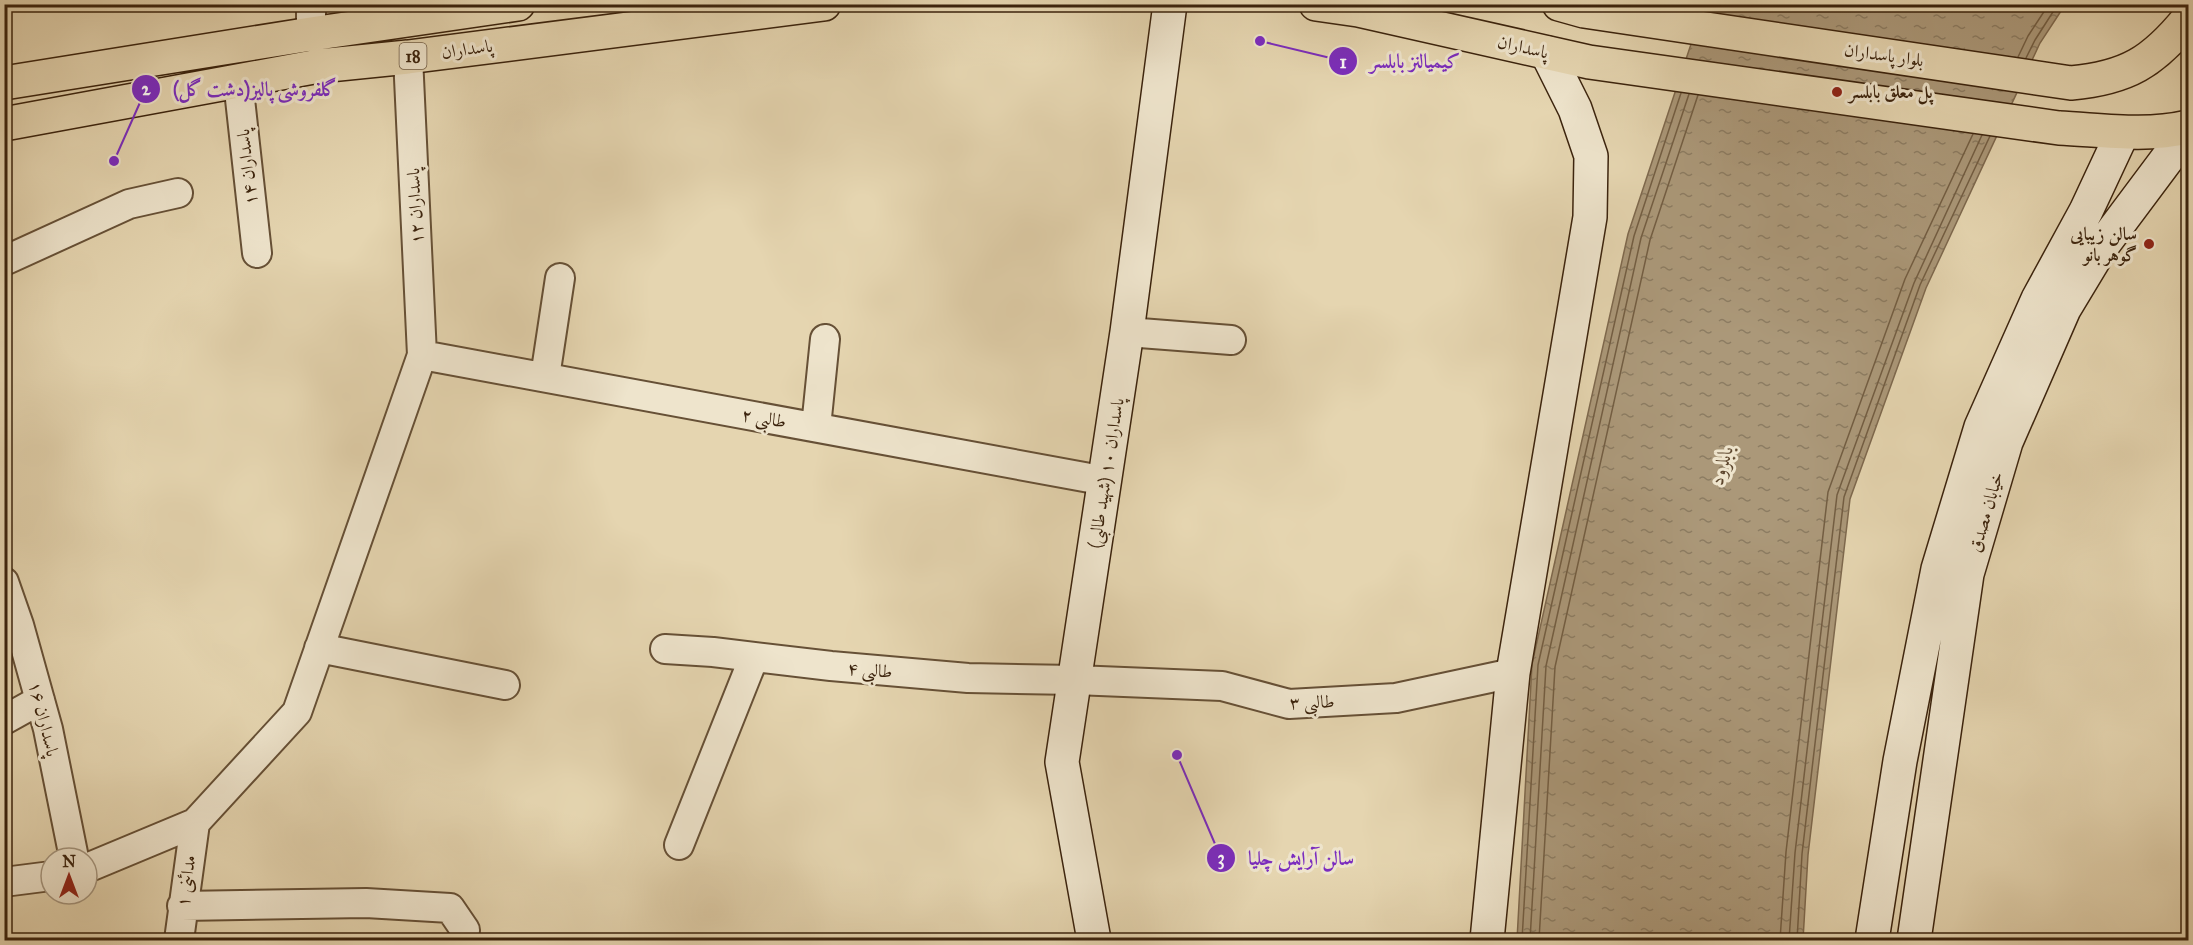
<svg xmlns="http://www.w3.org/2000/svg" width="2193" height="945" font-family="'IM FELL Great Primer',Amiri,serif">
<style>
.water{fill:url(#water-ripples);stroke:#7e694e;stroke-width:1.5}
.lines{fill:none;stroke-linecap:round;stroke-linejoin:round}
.shore{stroke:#735e43;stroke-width:1.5}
.street-casing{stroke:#665036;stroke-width:32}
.secondary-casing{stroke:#3b230d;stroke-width:36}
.primary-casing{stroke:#3b230d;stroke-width:36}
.street{stroke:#eee4cc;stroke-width:28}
.secondary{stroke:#eee4cc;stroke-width:33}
.primary{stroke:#e5d5b0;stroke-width:33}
.poi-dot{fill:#8f2418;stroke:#eee4cc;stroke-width:2}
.labels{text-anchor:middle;stroke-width:6;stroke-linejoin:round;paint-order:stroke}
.shield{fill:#eee4cc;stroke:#715d46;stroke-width:1.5}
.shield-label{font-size:16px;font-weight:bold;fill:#3b230d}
.street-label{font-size:18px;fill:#3b230d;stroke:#eee4cc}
.poi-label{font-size:18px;font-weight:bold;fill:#3b230d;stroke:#eee4cc;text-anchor:start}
.water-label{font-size:20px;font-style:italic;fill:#5d462d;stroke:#eee4cc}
.leader{fill:none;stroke:#7b2cbf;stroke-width:2}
.callout-dot{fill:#7b2cbf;stroke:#eee4cc;stroke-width:2}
.mark-label{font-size:18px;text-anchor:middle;font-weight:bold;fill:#fff}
.callout-label{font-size:20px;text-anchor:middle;font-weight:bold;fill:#7b2cbf;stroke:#eee4cc;stroke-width:6;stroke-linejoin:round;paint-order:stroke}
</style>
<defs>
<pattern id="water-ripples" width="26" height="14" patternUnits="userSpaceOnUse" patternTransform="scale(1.5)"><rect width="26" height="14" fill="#ab9879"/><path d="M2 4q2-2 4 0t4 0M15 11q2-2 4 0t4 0" fill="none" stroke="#8c7c62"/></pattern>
</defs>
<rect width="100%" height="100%" fill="#e5d5b0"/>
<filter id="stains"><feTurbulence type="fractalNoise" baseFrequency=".00333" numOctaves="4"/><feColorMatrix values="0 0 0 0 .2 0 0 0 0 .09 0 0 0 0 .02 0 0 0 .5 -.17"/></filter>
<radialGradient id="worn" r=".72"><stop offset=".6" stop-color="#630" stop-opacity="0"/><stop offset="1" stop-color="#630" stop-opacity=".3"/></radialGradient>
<path class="water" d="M1704,5h361l-25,38 -114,245 -76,211 -42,356 -5,85h-286l15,-276 96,-430z"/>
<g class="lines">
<path class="shore" d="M2018,57l10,-21 21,-32
M2026,58l9,-18 23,-36
M1522,940l16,-275 96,-429 47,-143
M1530,940l16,-274 95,-428 48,-144
M1539,940l16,-273 95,-427 48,-145
M1780,940l6,-88 42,-360 77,-213 68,-145
M1789,940l6,-87 42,-358 77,-212 68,-148
M1797,940l5,-86 42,-357 76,-212 70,-149"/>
<defs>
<path id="street" d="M311,34v-30
M238,81l19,172
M4,261l125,-57 49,-11
M1127,332l104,8
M422,355l684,126
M545,377l15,-99
M816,427l9,-88
M4,582l15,43 29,104 26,129
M319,648l186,37
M665,649l48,3 118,14 137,12 107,2 147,6 67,18 107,-6 117,-25
M4,720l36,-20
M679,845l75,-188
M87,868l108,-45 102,-111 125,-357 -14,-298
M4,882l47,-6
M182,906l184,-3 84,5 15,22 -1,10
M179,940l16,-117"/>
<path id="secondary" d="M1094,940l-32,-178 65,-430 43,-328
M1487,940l26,-267 77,-456 1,-61 -16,-47 -28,-56
M1872,940l28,-179 38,-192 43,-142 57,-128 48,-88 36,-77
M1914,940l53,-366 39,-132 58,-133 38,-63 86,-115"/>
<path id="primary" d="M1316,4l42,6 231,52 470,66c43,2 86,9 129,-1
M1559,4l25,7 487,72c56,-5 82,-21 117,-64
M4,83l307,-49 207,-30
M4,124l315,-58 89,-9 416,-53"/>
</defs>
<use href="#street" class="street-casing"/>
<use href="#secondary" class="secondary-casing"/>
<use href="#primary" class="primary-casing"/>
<use href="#street" class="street"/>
<use href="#secondary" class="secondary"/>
<use href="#primary" class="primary"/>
</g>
<g class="poi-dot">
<circle cx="1837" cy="92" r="6"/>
<circle cx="2149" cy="244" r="6"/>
</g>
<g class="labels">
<rect class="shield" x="399.5" y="43" width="27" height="26" rx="4.5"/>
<g class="shield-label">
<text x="413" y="62">18</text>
</g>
<g class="street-label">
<text transform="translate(1523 47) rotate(13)" y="6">پاسداران</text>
<text transform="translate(467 49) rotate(-8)" y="6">پاسداران</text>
<text transform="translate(1884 55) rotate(8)" y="6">بلوار پاسداران</text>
<text transform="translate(247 167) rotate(-96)" y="6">پاسداران ۱۴</text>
<text transform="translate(415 206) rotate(-93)" y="6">پاسداران ۱۲</text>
<text transform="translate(764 418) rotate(10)" y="6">طالبی ۲</text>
<text transform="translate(1106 473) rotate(-81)" y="6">پاسداران ۱۰ (شهید طالبی)</text>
<text transform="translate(1986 512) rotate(-74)" y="6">خیابان مصدق</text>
<text transform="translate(870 670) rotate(5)" y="6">طالبی ۴</text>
<text transform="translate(1312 702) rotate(-1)" y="6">طالبی ۳</text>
<text transform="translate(44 719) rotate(76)" y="6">پاسداران ۱۶</text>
<text transform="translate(186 881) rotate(-82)" y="6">مدائنی ۱</text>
</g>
<g class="poi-label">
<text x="1849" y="98">پل معلق بابلسر</text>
<text x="2137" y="240" text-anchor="end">سالن زیبایی<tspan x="2137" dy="21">گوهر بانو</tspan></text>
</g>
<g class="water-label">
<text transform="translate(1721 465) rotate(-74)" y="7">بابلرود</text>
</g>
</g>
<path class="leader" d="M1260 41L1343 61M114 161L146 89M1177 755L1221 858"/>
<g class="callout-dot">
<circle cx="1260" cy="41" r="6"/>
<circle cx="114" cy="161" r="6"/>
<circle cx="1177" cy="755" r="6"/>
<circle cx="1343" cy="61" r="15"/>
<circle cx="146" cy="89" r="15"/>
<circle cx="1221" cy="858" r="15"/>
</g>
<g class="mark-label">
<text x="1343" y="68">1</text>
<text x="146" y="95">2</text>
<text x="1221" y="864">3</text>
</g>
<g class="callout-label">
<text x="1415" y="68">کیمیالنز بابلسر</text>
<text x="255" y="96">گلفروشی پالیز(دشت گل)</text>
<text x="1301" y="865">سالن آرایش چلیا</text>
</g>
<rect width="2193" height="945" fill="none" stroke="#e5d5b0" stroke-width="24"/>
<rect x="6" y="6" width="2181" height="933" fill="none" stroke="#3b230d" stroke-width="3"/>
<rect x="12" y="12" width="2169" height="921" fill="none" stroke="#3b230d" stroke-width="1.5"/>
<g transform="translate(69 876)"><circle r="28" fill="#eee4cc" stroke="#a69780" stroke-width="1.5"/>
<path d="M0-4.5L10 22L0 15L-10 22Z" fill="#8f2418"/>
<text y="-9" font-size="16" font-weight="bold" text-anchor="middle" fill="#3b230d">N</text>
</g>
<rect width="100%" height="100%" filter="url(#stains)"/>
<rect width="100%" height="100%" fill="url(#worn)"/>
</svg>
